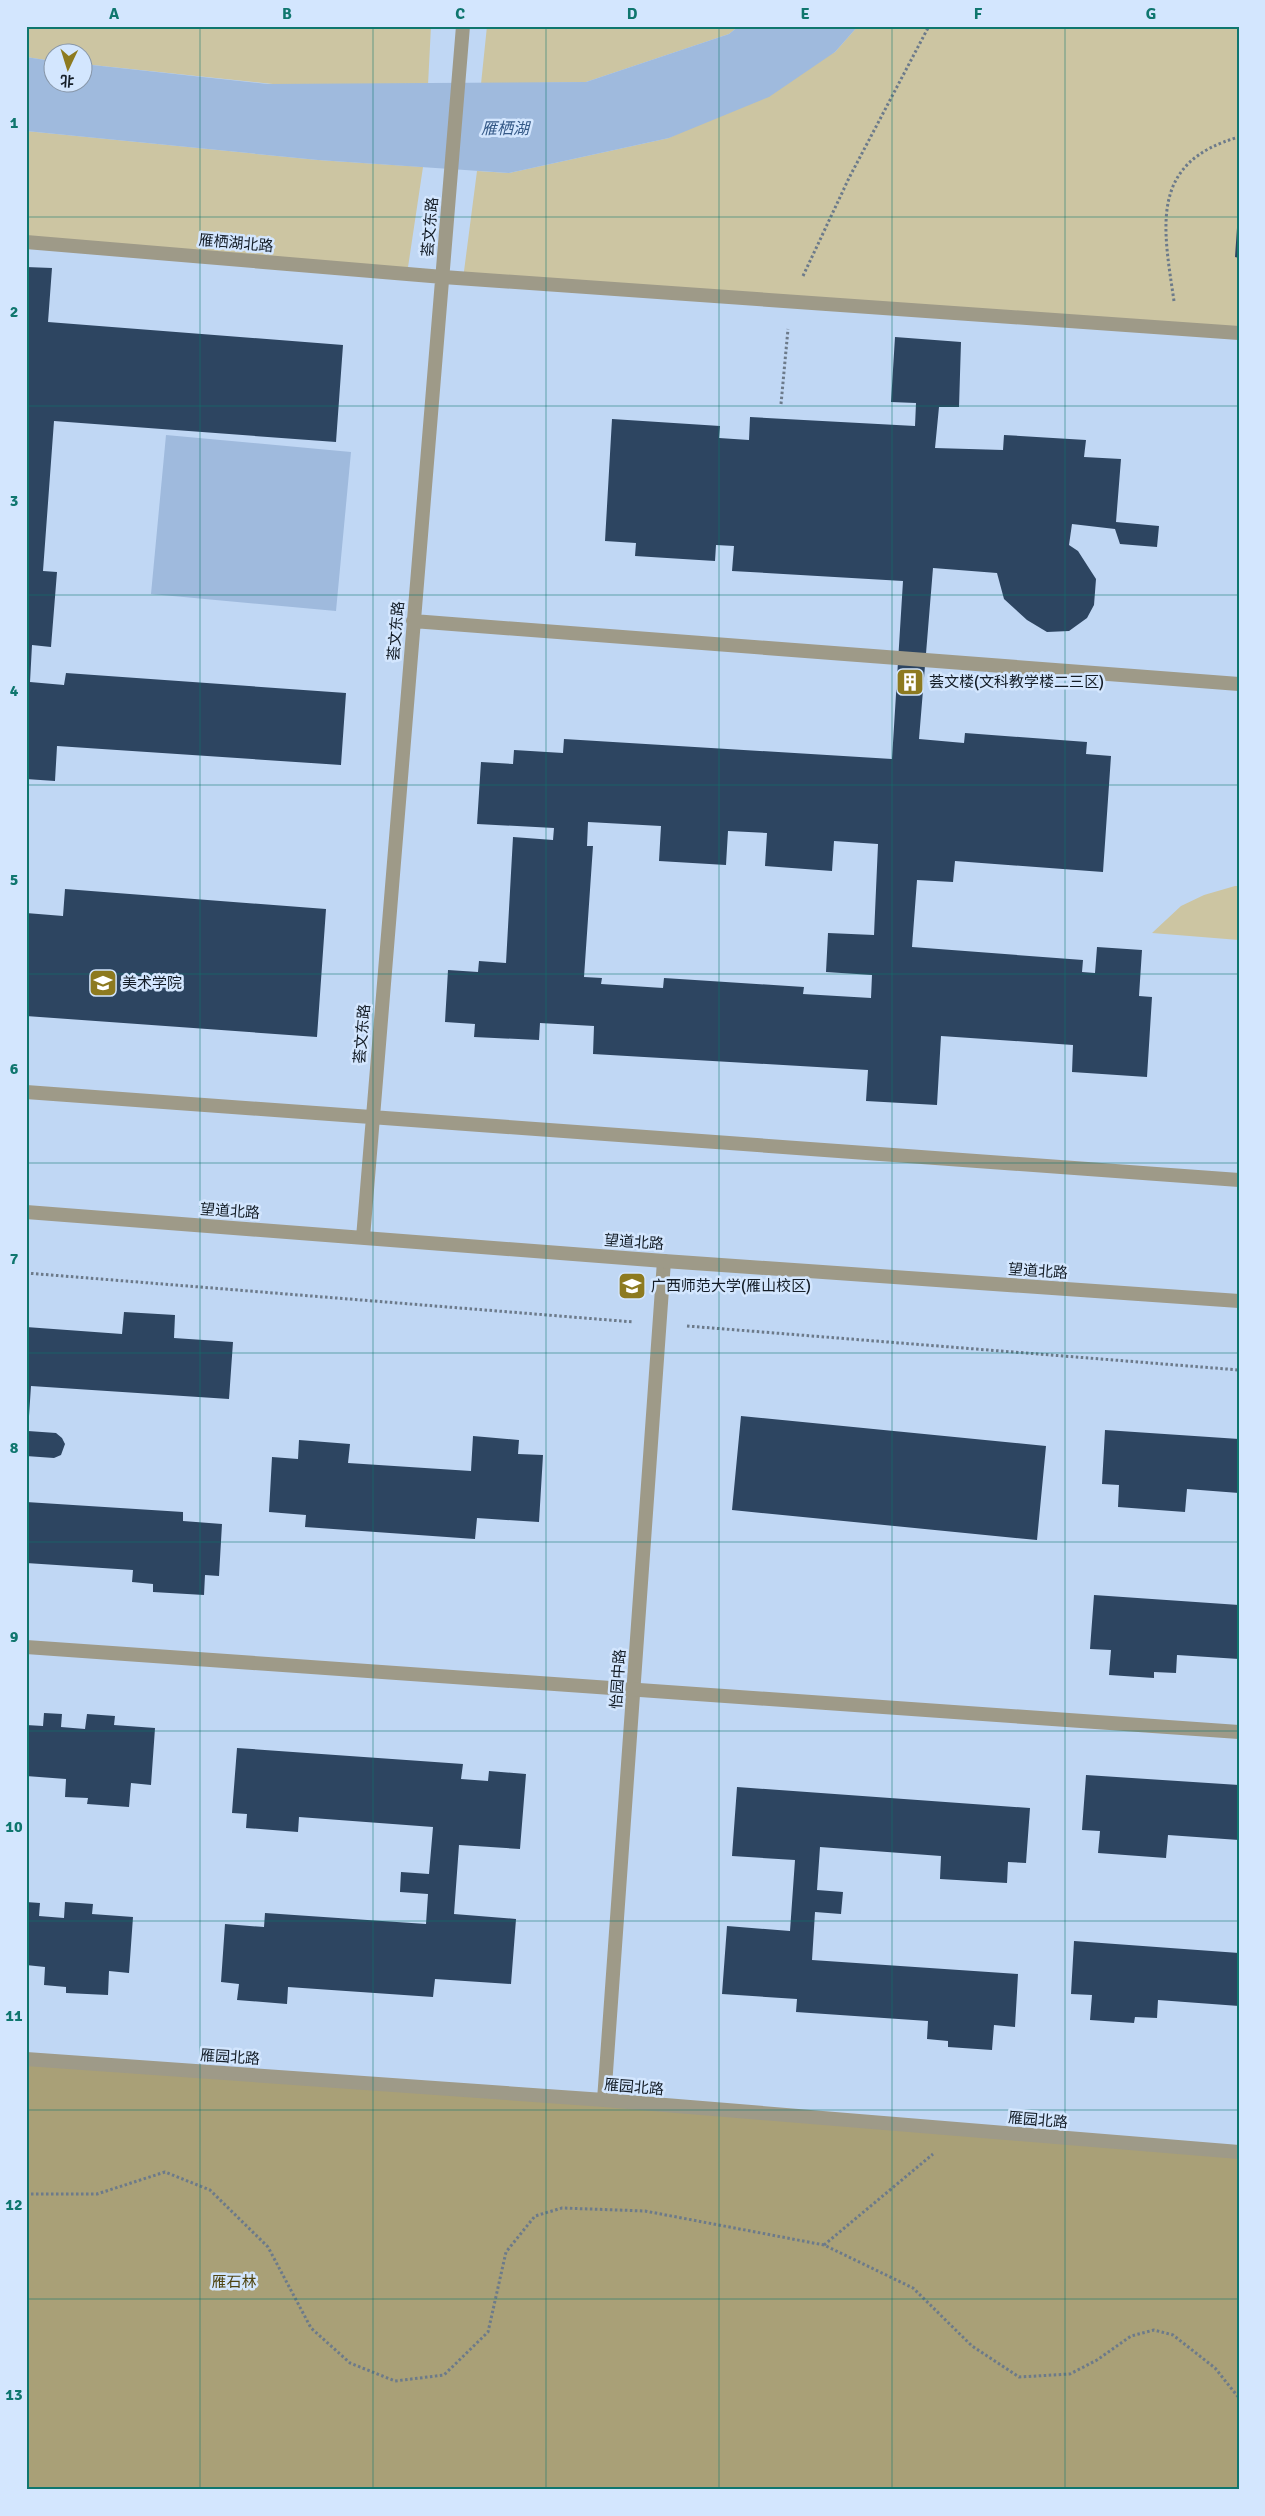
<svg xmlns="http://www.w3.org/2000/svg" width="1265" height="2516" font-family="Signika,'Noto Sans SC',sans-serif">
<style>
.built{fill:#c0d7f4;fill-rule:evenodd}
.green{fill:#ccc5a2}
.forest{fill:#a9a077}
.water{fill:#9fbadd}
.building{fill:#2d4561;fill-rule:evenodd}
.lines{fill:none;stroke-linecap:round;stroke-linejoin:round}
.path{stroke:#6c7a8a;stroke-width:3;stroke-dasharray:2.5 2.5;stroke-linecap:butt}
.service{stroke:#9e9a88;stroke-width:14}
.minor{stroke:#9e9a88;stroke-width:14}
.grid{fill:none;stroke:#0f766e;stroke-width:1;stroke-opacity:0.55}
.labels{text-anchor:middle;stroke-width:5;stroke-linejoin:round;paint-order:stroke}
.street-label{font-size:15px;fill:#141d27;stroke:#d3e6fe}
.poi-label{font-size:15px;fill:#141d27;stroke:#d3e6fe;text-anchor:start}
.park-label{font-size:15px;fill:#4f4411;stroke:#d3e6fe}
.water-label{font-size:16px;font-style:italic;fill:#345987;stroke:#d3e6fe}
.neatline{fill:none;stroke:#0f766e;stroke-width:2}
.grid-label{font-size:16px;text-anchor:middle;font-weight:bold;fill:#0f766e}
</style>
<rect width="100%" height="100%" fill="#d3e6fe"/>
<path class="built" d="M26,26h1213v2464h-1213zM52,52h30v30h-30z"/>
<path class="green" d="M26,26h405l-3,59h-146l-199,-21 -1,-12h-30v9l-26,-4z
M487,26h252l-10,8 -143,48 -105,2z
M858,26h381v309l-776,-56 14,-108 32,2 160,-35 166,-86z
M26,131l292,29 105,7 -16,107 -381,-32z
M1235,886h4v54l-87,-7 29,-27 23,-11z"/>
<path class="forest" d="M26,2059l1213,93v338h-1213z"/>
<path class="water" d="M739,26h119l-23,26 -66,45 -100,41 -160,35 -191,-13 -292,-29v-74l26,4v21h30l1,-18 185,20 318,-2 143,-48z
M166,435l185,17 -15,159 -185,-17z"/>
<path class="building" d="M1237,228h2v30l-4,-1z
M26,267l26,1 -4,54 295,23 -7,97 -282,-21 -11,150 14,1 -6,75 -19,-2 -2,37 34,3 2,-12 280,20 -5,72 -284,-19 -2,35 -29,-2z
M895,337l66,5 -2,65h-20l-4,41 68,2 1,-15 82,5 -2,17 37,2 -5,63 43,4 -2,21 -37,-3 -5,-15 -43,-5 -3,21 9,6 18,28 -2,26 -7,13 -18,13 -22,1 -20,-12 -23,-21 -7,-26 -64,-5 -14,171 45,4 1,-10 122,9 -1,12 25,2 -8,116 -148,-11 -2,21 -36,-2 -5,67 171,13 -1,12 13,1 2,-26 45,3 -3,46 13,1 -5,80 -75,-5 1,-27 -132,-9 -4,69 -71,-4 2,-31 -275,-16 1,-28 -54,-3 -1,17 -65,-3 1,-13 -30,-2 3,-52 30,2 1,-11 27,2 7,-126 40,3 1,-12 -77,-4 4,-62 32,2 1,-14 49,3 1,-14 328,20 11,-178 -171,-10 2,-25 -18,-1 -1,16 -80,-5 1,-13 -31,-2 7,-122 108,7 -1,12 30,2 1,-23 165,9 1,-23 -25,-1zM588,822l73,4 -2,35 67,4 2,-34 39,2 -2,33 67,5 2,-30 44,3 -4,91 -46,-2 -2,39 46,3 -1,23 -68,-4 1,-7 -140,-9 -1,10 -62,-4 1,-6 -18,-1 9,-131h-6z
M65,889l261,20 -9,128 -291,-21v-103l37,3z
M124,1312l51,3 -1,23 59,4 -4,57 -198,-13 -3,45 28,2 6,5 3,6 -4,11 -7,3 -28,-2v-129l96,7z
M741,1416l305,30 -9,94 -305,-30z
M1105,1430l134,9v54l-52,-4 -2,23 -67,-5 1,-22 -17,-1z
M473,1436l46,4 -1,14 25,1 -4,67 -62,-4 -2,21 -170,-12 1,-12 -37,-3 3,-55 26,2 1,-19 51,4 -2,19 123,8z
M26,1502l157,10v9l39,3 -3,52 -14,-1 -1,20 -51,-3v-8l-21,-2 1,-12 -107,-7z
M1094,1595l145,10v54l-62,-4 -1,18 -22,-1v6l-45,-3 2,-25 -21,-1z
M44,1713l18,1 -1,13 24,2 2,-15 28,2 -1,9 41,3 -4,57 -20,-2 -2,24 -42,-3 1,-6 -23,-1 1,-18 -40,-3v-51l17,1z
M237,1748l226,16 -2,15 27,2 1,-10 37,3 -6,75 -61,-4 -5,69 62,5 -5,65 -76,-5 -2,18 -145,-10 -1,17 -50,-4 2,-16 -18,-2 4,-58 39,3 1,-14 161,11 2,-30 -28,-2 1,-20 28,2 4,-47 -134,-10 -1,15 -52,-4 1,-14 -15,-1z
M1086,1775l153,10v55l-71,-5 -2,23 -68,-5 2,-22 -18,-1z
M737,1787l293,21 -4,55 -18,-1 -1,21 -67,-4 1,-23 -121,-9 -3,43 26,2 -2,22 -26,-2 -3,48 206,14 -3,53 -21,-2 -2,25 -44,-3v-6l-21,-2 1,-18 -132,-9 1,-13 -75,-5 5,-68 63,5 5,-71 -63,-4z
M26,1902l14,1 -1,13 25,2 1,-16 28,2 -1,10 41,3 -4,56 -20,-2 -1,24 -42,-2v-6l-22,-2 1,-18 -19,-2z
M1074,1941l165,12v53l-81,-6 -1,18 -22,-1 -1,6 -44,-3 2,-25 -21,-1z"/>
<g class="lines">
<path class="path" d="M803,276l46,-98 80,-152
M1174,301c-11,-75 -25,-139 65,-164
M781,404l7,-75
M26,1273l608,49
M687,1326l552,44
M26,2194h71l68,-22 45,18 58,57 43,81 39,35 45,18 49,-6 44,-43 18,-80 29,-36 27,-8 83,3 179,34 89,43 59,58 47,31 51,-3 27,-14 34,-24 23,-6 19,5 42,33 24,30
M824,2245l109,-91"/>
<path class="service" d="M604,2100l60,-839"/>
<path class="minor" d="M26,242l417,35 796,56
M413,621l826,63
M26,1092l1213,88
M26,1212l638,49 575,40
M363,1238l100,-1212
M26,1647l1213,85
M26,2059l578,41 635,52"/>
</g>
<path class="grid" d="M200,26v2464M373,26v2464M546,26v2464M719,26v2464M892,26v2464M1065,26v2464M26,217h1213M26,406h1213M26,595h1213M26,785h1213M26,974h1213M26,1163h1213M26,1353h1213M26,1542h1213M26,1731h1213M26,1921h1213M26,2110h1213M26,2299h1213"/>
<defs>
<symbol id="building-square" viewBox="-11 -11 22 22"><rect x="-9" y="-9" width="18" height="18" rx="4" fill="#8d7a20" stroke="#d3e6fe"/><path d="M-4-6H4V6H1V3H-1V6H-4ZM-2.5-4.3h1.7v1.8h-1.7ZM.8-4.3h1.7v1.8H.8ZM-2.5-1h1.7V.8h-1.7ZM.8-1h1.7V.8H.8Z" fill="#fff"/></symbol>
<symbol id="university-square" viewBox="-11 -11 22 22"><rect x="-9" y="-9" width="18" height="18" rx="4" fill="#8d7a20" stroke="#d3e6fe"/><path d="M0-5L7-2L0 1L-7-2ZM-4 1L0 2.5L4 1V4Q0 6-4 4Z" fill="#fff"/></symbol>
</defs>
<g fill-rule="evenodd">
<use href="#building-square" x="894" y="666" width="32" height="32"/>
<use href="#university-square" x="87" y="967" width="32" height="32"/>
<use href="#university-square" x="616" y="1270" width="32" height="32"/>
</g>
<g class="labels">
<g class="street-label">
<text transform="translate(430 227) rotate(-85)" y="5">荟文东路</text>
<text transform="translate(236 243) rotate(5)" y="5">雁栖湖北路</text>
<text transform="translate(396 631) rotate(-85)" y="5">荟文东路</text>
<text transform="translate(362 1034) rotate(-85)" y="5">荟文东路</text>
<text transform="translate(230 1211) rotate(4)" y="5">望道北路</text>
<text transform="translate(634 1242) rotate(4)" y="5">望道北路</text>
<text transform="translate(1038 1271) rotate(4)" y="5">望道北路</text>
<text transform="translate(618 1679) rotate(-86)" y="5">怡园中路</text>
<text transform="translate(230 2057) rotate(4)" y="5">雁园北路</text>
<text transform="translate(634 2087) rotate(5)" y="5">雁园北路</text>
<text transform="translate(1038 2120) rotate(5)" y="5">雁园北路</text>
</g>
<g class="poi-label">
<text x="929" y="687">荟文楼(文科教学楼二三区)</text>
<text x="122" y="988">美术学院</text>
<text x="651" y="1291">广西师范大学(雁山校区)</text>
</g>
<g class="park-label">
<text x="234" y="2287">雁石林</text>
</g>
<g class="water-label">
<text x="505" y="134">雁栖湖</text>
</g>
</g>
<rect width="1265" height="2516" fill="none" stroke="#d3e6fe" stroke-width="55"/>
<g transform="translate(68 68) rotate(184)"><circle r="24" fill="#d3e6fe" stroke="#8796a8"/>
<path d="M0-4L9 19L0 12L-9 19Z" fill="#8d7a20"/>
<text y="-8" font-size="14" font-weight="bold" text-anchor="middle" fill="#141d27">北</text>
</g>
<rect x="28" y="28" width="1210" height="2460" class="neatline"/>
<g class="grid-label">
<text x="114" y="19">A</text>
<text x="287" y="19">B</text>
<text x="460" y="19">C</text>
<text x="632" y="19">D</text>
<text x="805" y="19">E</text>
<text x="978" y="19">F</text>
<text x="1151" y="19">G</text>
<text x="14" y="128">1</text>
<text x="14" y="317">2</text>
<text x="14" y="506">3</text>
<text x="14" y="696">4</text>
<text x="14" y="885">5</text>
<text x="14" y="1074">6</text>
<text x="14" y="1264">7</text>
<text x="14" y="1453">8</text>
<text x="14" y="1642">9</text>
<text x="14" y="1832">10</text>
<text x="14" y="2021">11</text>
<text x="14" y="2210">12</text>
<text x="14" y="2400">13</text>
</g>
</svg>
